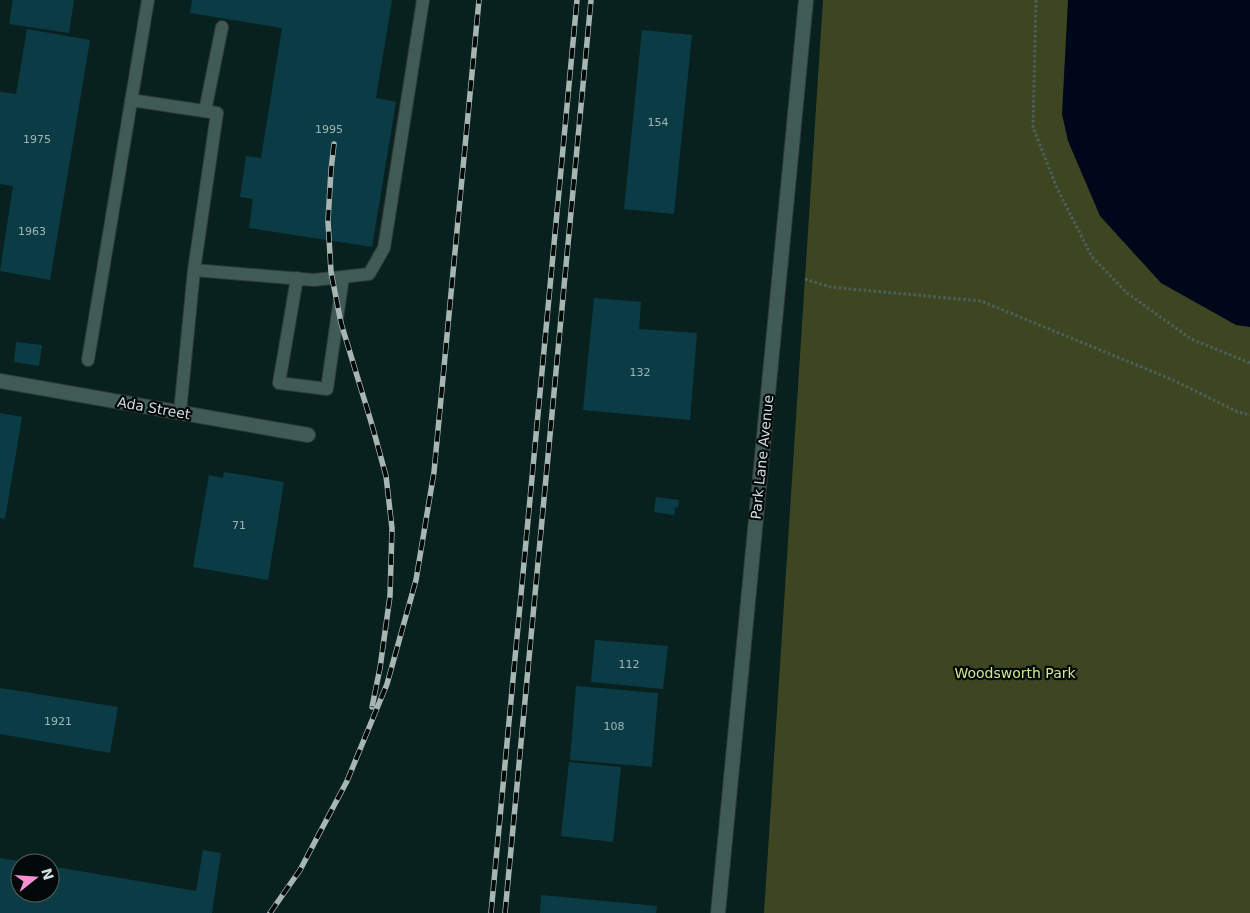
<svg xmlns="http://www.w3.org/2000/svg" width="1250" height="913" font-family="'DejaVu Sans',sans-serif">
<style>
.green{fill:#3e4621}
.water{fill:#00071a}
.building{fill:#0b3c46}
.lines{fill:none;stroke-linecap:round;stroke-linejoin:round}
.service-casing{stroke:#2e3a37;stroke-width:14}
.minor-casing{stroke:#2e3a37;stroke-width:16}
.path{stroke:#4c605d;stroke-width:3;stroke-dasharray:2.5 2.5;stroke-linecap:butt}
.service{stroke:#405a55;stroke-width:12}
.minor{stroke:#405a55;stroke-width:14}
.rail-casing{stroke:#a6b6b3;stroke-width:5.5}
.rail{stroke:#020908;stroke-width:4;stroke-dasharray:11;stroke-linecap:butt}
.labels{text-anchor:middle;stroke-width:4.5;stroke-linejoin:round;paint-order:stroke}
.number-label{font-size:11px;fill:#a0b6b6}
.street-label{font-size:14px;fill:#d1dfdc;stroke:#020908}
.park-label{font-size:14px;fill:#d2e68b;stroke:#020908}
</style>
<rect width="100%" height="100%" fill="#09211e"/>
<path class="green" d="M823,0h427v913h-486z"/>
<path class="water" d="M1068,0h182v327l-14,-2 -75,-42 -61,-67 -32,-75 -6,-27z"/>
<path class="building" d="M13,0h61l-5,33 -60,-9z
M192,0h200l-16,98 20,4 -24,145 -123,-19 4,-29 -13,-2 6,-41 15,2 21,-130 -92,-15z
M27,29l63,11 -40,240 -50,-9 13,-85 -13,-2v-92l16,2z
M642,30l50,5 -18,179 -50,-5z
M594,298l47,4 -2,27 58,4 -7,87 -107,-10z
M16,342l26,3 -3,21 -25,-4z
M0,413l22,4 -17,102 -5,-1z
M224,472l60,10 -16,98 -75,-13 16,-92 14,3z
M656,497l23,3 -1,8 -3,-1 -1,8 -20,-3z
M595,640l73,6 -5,43 -72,-7z
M576,686l82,7 -6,74 -82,-7z
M0,688l118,19 -8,46 -110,-19z
M569,762l52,5 -8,75 -52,-6z
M203,850l18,3 -9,60h-212v-55l25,4v1h-5v30h30v-27l146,25z
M541,895l116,11 -1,7h-116z"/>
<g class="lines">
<defs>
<path id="service" d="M131,100l86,13 -23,157
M205,111l17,-84
M297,278l-18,105 48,6 16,-112
M88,360l60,-360
M180,412l14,-142 120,10 55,-6 15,-26 39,-248"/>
<path id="minor" d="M0,381l308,54
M718,913l88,-913"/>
</defs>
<use href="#service" class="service-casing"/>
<use href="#minor" class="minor-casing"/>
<path class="path" d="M1036,0l-3,127 24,61 35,69 35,36 64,46 59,24
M805,279l25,8 151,14 192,79 65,32 12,3"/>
<use href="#service" class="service"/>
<use href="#minor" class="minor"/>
<defs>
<path id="rail" d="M334,144l-3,26 -3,51 3,51 10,51 31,102 14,51 6,52 -2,68 -10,72 -8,39
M270,913l30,-43 47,-89 40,-97 29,-104 18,-108 45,-472
M491,913l86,-913
M505,913l86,-913"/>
</defs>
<use href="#rail" class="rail-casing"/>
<use href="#rail" class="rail"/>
</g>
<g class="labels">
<g class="number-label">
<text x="658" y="126">154</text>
<text x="329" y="133">1995</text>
<text x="37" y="143">1975</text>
<text x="32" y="235">1963</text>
<text x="640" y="376">132</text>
<text x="239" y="529">71</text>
<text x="629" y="668">112</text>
<text x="58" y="725">1921</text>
<text x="614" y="730">108</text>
</g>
<g class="street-label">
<text transform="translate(154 408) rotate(10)" y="5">Ada Street</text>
<text transform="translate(762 457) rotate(-84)" y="5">Park Lane Avenue</text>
</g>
<g class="park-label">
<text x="1015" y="678">Woodsworth Park</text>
</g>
</g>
<g transform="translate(35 878) rotate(73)"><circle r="24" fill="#020908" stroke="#555f5d"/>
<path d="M0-4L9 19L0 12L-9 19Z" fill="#f690d0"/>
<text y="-8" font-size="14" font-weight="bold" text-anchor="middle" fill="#d1dfdc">N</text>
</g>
</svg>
